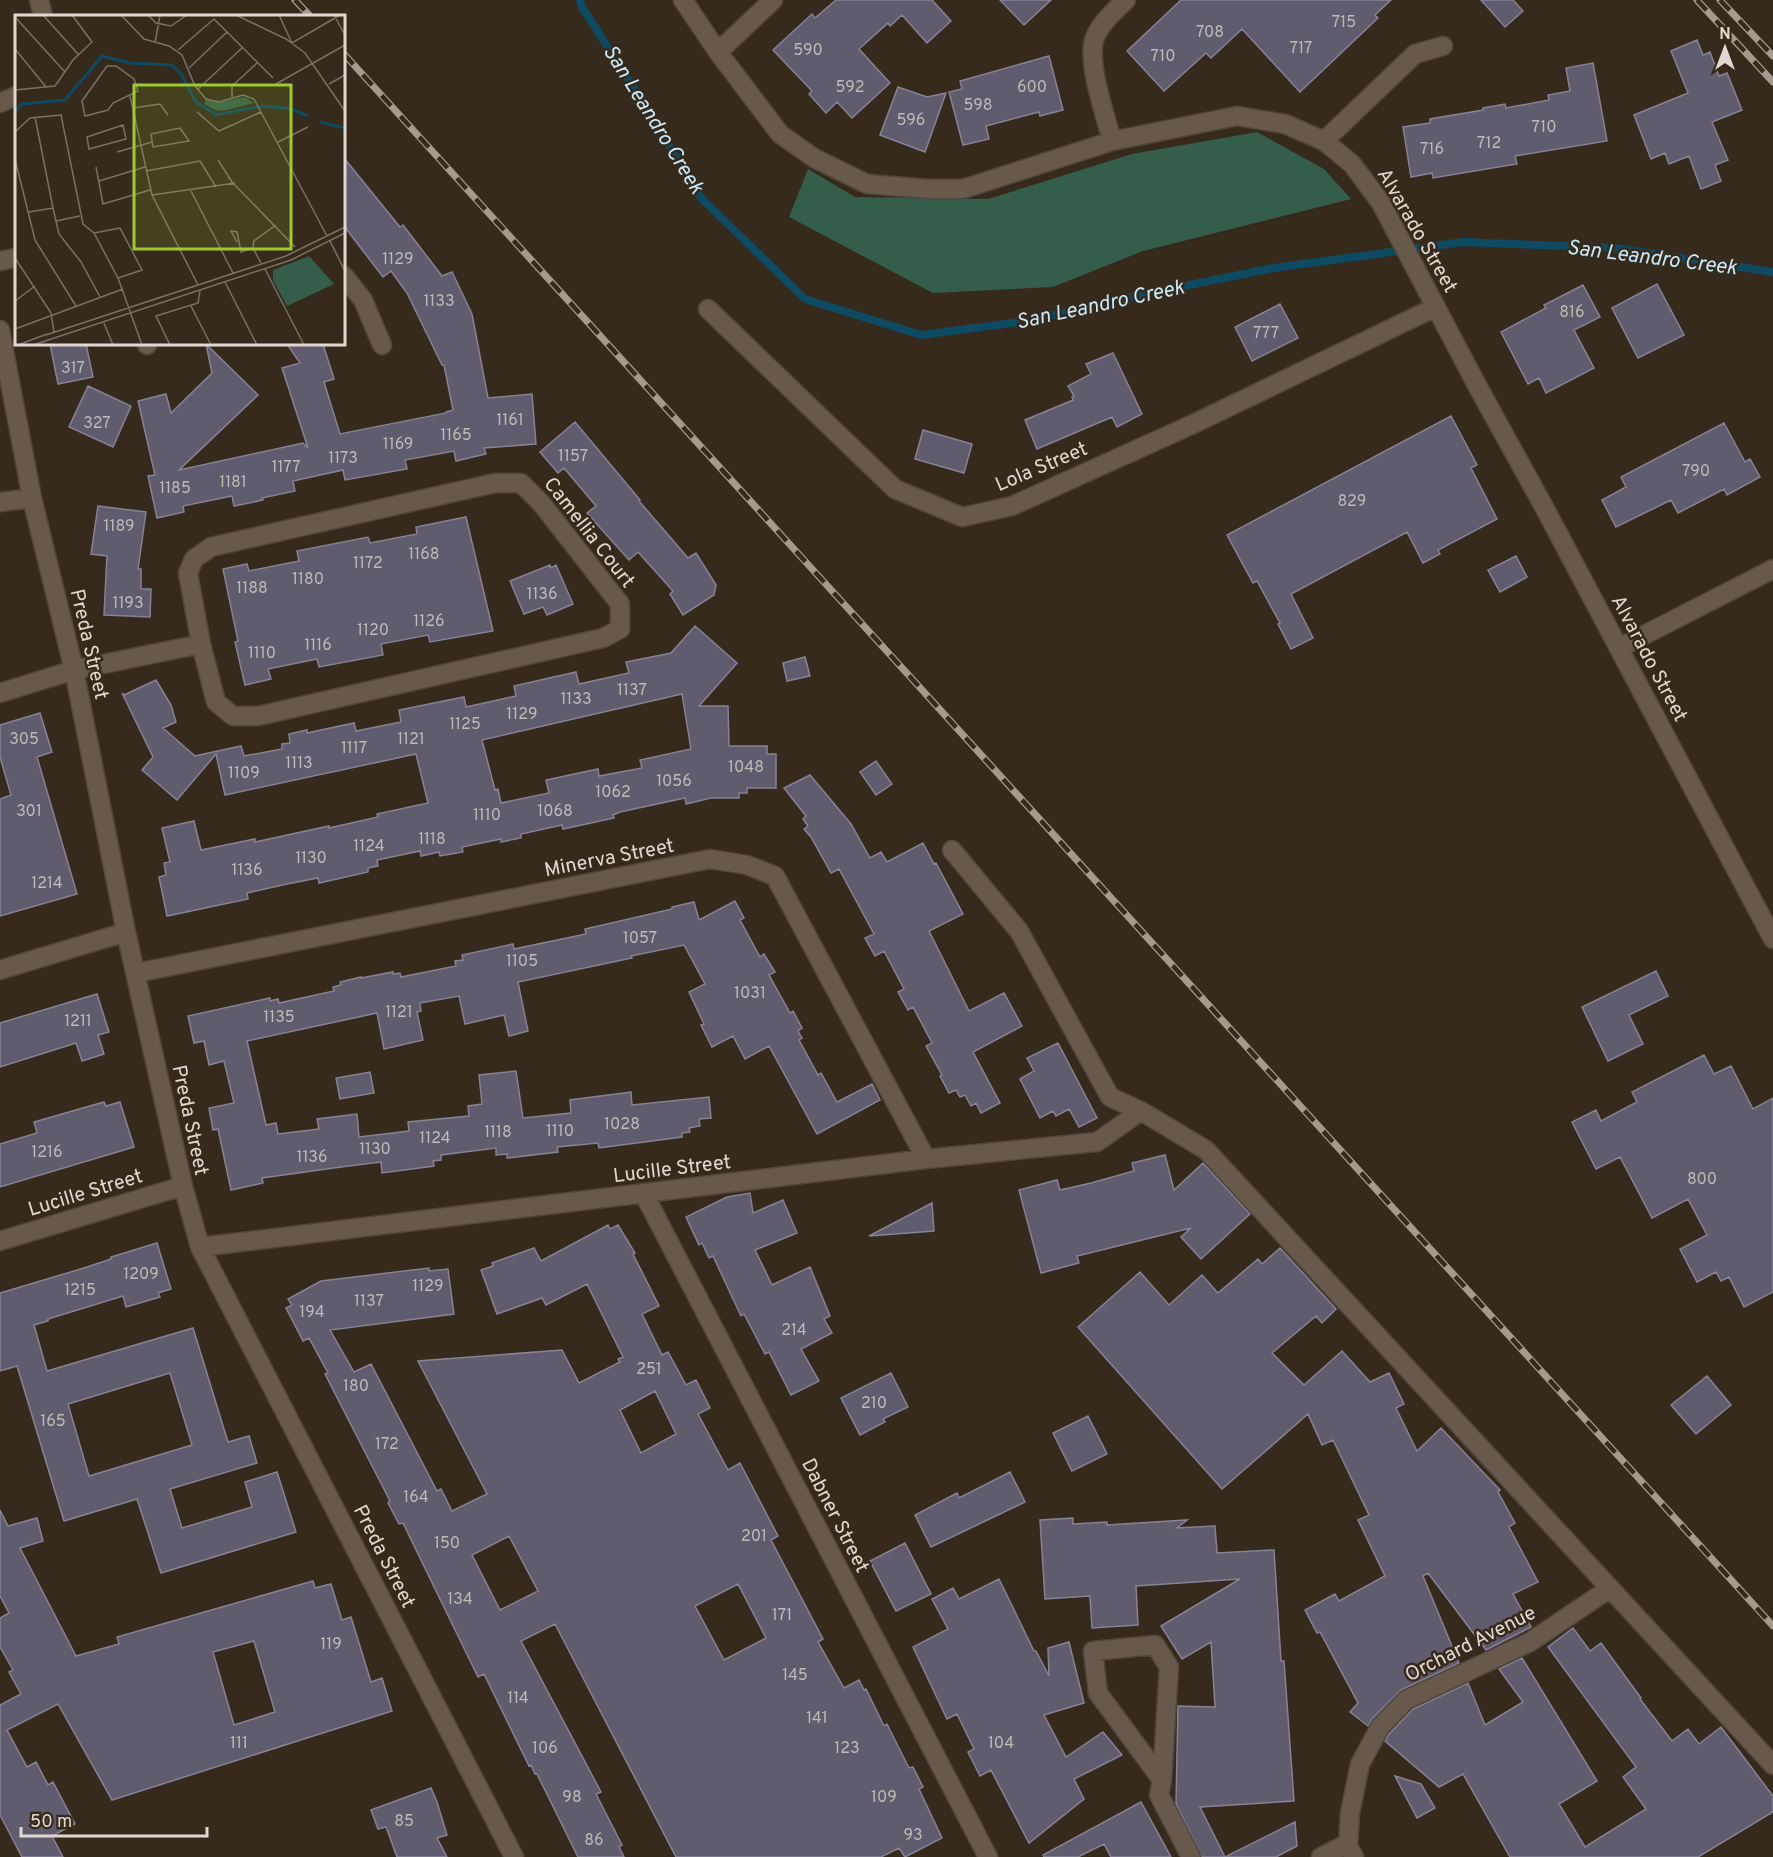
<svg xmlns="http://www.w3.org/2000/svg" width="1773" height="1857" font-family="Overpass,sans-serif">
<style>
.green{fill:#345e4a}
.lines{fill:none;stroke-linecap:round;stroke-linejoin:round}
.stream{stroke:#0e4a61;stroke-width:8}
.building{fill:#605b6d;stroke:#878295;stroke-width:1.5;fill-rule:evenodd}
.minor-casing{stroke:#50463b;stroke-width:21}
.minor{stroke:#67594b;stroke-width:18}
.rail-casing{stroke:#a49a90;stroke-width:7}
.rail{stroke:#362a1d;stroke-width:4.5;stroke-dasharray:14;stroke-linecap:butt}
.labels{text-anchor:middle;stroke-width:5;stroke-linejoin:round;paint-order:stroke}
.number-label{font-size:16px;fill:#c1bab8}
.street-label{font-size:20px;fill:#e1d9d1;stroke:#362a1d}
.water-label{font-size:21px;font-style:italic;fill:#caeaf9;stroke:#362a1d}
.inset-river{fill:none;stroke:#0e4a61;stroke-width:3}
.inset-road{fill:none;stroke:#7a7065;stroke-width:1.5}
.view{fill:#9dca30;fill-opacity:0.15;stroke:#9dca30;stroke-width:3}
.inset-edge{fill:none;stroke:#e1d9d1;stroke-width:3}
</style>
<rect width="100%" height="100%" fill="#362a1d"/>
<path class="green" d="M1257,132l67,37 27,30 -208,52 -90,36 -120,6 -144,-76 19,-48 47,28 133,2 144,-45z"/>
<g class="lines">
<path class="stream" d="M580,0l2,7 59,92 60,99 104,101 116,36 107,-14 121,-28 125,-25 189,-26 152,6 158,24"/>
</g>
<path class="building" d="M836,0h96l19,21 -24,22 -25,-28 -12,11 -2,-3 -29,26 31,34 -38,35 -15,-16 -11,11 -17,-19 3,-3 -39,-41 39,-36 3,4z
M1000,0h51l-27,25z
M1181,0h210l-16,15 3,3 -78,74 -58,-63 -31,29 -5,-5 -42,38 -37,-40z
M1481,0h32l10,11 -18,16z
M1697,40l6,15 7,-3 9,24 8,-3 15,37 -30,12 16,38 -13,5 6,16 -20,8 -12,-33 -20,8 -4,-11 -14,6 -17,-44 54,-22 -17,-42z
M1049,56l14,54 -23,6 -1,-4 -53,14 3,13 -26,6 -14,-53 13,-3 -2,-8z
M1593,63l14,78 -92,15 2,8 -84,14 -1,-5 -21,4 -8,-50 27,-4v-4l53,-9v-2l22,-4 1,4 43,-8 -1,-5 22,-4 -4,-23z
M898,87l29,10 19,-4 -21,59 -45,-17z
M344,158l56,69 3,-2 39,51 10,-4 20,42 16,84 44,-4 4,50 -52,4 2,6 -30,7 -2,-10 -49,9 2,9 -62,11 -2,-10 -50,11 2,10 -33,7 1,2 -29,6 -2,-10 -49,10 1,6 -27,6 -9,-42 7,-1 -17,-74 28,-7 5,19 41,-40 -6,-29 52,51 -79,75 124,-27 5,5 -26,-80 18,-5 -13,-19h36l11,35 -10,3 16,52 106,-21v-1l7,-2 -9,-45h-2l-35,-72 -16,-22 -8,6 -39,-51z
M1657,284l27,51 -46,23 -26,-50z
M1583,285l17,32 -26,13 20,38 -48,25 -7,-15 -11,6 -27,-52 45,-24 -2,-3z
M1280,304l18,34 -46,23 -17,-34z
M50,344h36l7,33 -35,7z
M1113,353l29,61 -25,13 -5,-10 -75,32 -12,-29 48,-20 -1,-3 2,-1 -6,-10 23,-12 -5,-10z
M88,386l43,20 -18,41 -44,-20z
M1451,416l26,49 -6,3 26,51 -59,31 2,4 -17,9 -16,-31 -116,62 22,44 -22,11 -13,-25 2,-1 -23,-42 -4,2 -26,-48z
M575,422l65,78 -1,1 49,57 8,-5 20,32 -2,10 -31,20 -13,-21 3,-3 -35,-39 -9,8 -42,-47 9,-7 -32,-38 -6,5 -18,-21z
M1724,423l21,39 5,-3 10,18 -33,18 -3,-6 -46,24 -7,-13 -55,27 -14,-27 24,-13 -5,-10z
M923,430l49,14 -8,29 -49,-14z
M98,506l48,6 -8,57h3v20h10l-1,28 -46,-2 3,-59 -16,-2z
M466,517l27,114 -63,11 -2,-7 -47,9 2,11 -64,12 -2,-8 -49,10 3,10 -26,6 -10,-43 3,-1 -15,-72 24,-5 2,7 50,-10 -2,-10 71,-14 2,6 47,-9 -1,-7z
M1516,556l11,21 -27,15 -12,-22z
M550,565l1,3 5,-3 17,39 -26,11 -4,-8 -19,7 -14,-33z
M695,626l42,37 -38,43h29l1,40h38v8h9v34h-29v5h-8v5h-28l-25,6 -1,-6 -65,14 -7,3 1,3 -51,11 -1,-4 -41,9v4l-20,4v-3l-39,8 1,5 -23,4 -1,-4 -18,4 -1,-5 -43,9 1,6 -10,2v4l-49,11 -1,-5 -31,6 -40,9 1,6 -81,17 -8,-39 7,-2 -2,-12 6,-1 -8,-34 32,-7 7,29 54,-11v3l74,-16v2l49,-11 -1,-3 51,-11 -12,-49 -191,41 -9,-41 -39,46 -35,-30 11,-13 -31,-64 2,2 32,-15 15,25 5,17 -13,6 32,28 46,-10 3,10 38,-7v-5l8,-1 -1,-9 18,-4v3l47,-10 2,8 45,-9 -2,-12 65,-13 2,10 50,-11 -2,-10 62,-14 3,12 50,-11 -3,-11 45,-9zM682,694l9,55 -51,11 2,8 -43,8 -1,-7 -52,11 3,13 -48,10 -3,-14 -3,1 -13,-50z
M805,657l5,19 -23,5 -4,-18z
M40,713l12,39 -15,5 40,137 -77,22v-117l11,-4 -11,-38v-32z
M876,761l16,23 -16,11 -16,-23z
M810,775l41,49 19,34 11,-6 6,10 36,-19 11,21 2,-1 27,51 -34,17 40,80 35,-18 18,33 -49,26 27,51 -19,10 -5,-10 -5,3 -6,-11 -5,2 -4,-7 -7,3 -9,-17 2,-1 -16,-29 6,-3 -19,-36 -5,3 -10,-18 6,-3 -20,-38 -9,5 -10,-18 9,-4 -35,-65 -8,4 -20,-36 -7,-8 4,-3 -5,-7 3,-3 -22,-28z
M735,901l9,17 -4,2 20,37 4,-3 11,18 -6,3 21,38 3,-2 9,17 -4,3 4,7 -3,2 19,35 3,-2 16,29 35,-18 8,16 -63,34 -48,-88 -24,13 -12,-23 -21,11 -11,-22 3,-1 -15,-32 16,-8 -21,-39 -53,11 1,2 -114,24 10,49 -19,5 -5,-21 -39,9 -6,-28 -39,7 1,8 -4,1 6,28 -39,9 -7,-36 -130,28 19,84 10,-2 2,11 41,-5 -2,-10 40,-5 2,23 50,-6 -1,-9 61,-6 -1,-10 14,-2 -3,-29 37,-4 7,47 48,-5 -1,-13 61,-8 1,13 77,-8 2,21 -12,1 1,7 -11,2 1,4 -8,1v4l-83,11 -1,-5 -41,4 1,5 -51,6v-4l-11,1v-7l-55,7v5l-8,1 1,5 -52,7 -1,-11 -40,5 -79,11 1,5 -32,7 -13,-61 -5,1 -4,-22 25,-5 -10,-42 -15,4 -5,-24 -10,2 -6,-27 82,-18v3l8,-2 1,4 55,-12 -1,-4 8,-2 -1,-3 21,-5v1l32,-6v2l7,-1 1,4 55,-11 -1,-5 8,-1 -1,-5 51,-11 1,5 72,-15 -1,-5 87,-20v-2l22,-5 5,18z
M1656,971l12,25 -39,19 14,29 -35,17 -26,-54z
M97,994l12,38 -11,3 6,19 -22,7 -6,-18 -76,24v-44z
M1058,1043l39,75 -18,9 -10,-18 -13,7 -3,-5 -13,7 -20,-39 14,-8 -7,-13z
M1704,1055l10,19 17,-8 22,43 20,-11v194l-29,15 -15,-30 -8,4 -5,-9 -19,10 -17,-33 27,-14 -19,-36 -36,19 -32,-61 -24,12 -24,-47 24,-12 5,11 36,-19 -5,-10z
M370,1072l4,21 -34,6 -4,-21z
M104,1102l2,4 14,-4 14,45 -134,40v-43l37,-11 -3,-11z
M1165,1155l9,35 29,-27 47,51 -49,45 -20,-22 10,-9 -114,28 2,7 -38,10 -22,-83 38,-10 3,10 31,-7 43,-12 -2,-8z
M750,1193l3,20 30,-13 14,33 -42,17 17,35 38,-18 20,49 -6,3 8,14 -31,16 18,32 -28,14 -22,-43 -4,2 -21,-40 -3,2 -28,-60 -4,2 -7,-15 -3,2 -13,-28 41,-20z
M932,1203l2,28 -65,5z
M608,1225l2,4 8,-4 17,28 -2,1 26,52 -17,8 20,41 6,-3 18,33 10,-5 14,28 -12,6 30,56 12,-7 38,73 -7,4 52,99 -5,3 26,46 15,-8 5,10 2,-1 18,37 3,-2 22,44 4,-1 10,20 -4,2 23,49 -37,19 -6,-9 -18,9h-205l-121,-233 -34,17 80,151 -5,2 26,51 -3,2 5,10h-46l-41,-83h-2l-4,-9 -2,1 -45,-92 -6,3 -75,-154 -4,1 -11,-21 2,-2 -65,-127 3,-1 -19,-35 -6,3 -17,-33 6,-3 -4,-6 33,-18 108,-13v3l19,-2 6,45 -124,16 24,42 17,-8 66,127 4,-2 11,22 35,-17 -69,-133 144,-11 17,33 41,-21 -2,-3 5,-2 -36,-73 -41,21 -4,-7 -45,16 -16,-44 12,-4 -1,-3 42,-15 7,13zM655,1391l21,43 -35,19 -21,-43zM509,1536l29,55 -38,19 -28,-55zM738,1584l28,54 -42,22 -29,-54z
M157,1243l14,46 -13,4 2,4 -34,10 -3,-11 -75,23v2l-14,4 13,46 146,-43 35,114 21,-6 8,27 -87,26 12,39 70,-21 -7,-25 32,-10 19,60 -135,41 -24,-74 -73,22 -47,-155 -17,5v-78l84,-25 27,-9v-2zM170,1373l22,72 -103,31 -21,-72z
M1280,1248l56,61 -14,14 -6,-7 -44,37 32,32 38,-34 28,31 19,-9 15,31 -8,4 21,43 24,-23 59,62 -2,2 17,31 -6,4 29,55 -25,12 18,33 -45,23 -58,-77 -5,3 36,87 -58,27 -29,29 -4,7 -18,-14 8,-9 -38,-71 -3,1 -12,-23 30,-16 4,7 46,-25 -27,-56 11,-5 -36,-75 -11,5 -14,-31 -86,75 -144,-162 62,-55 29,33 33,-30 16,18 40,-34 4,5z
M891,1373l17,34 -25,12 2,3 -25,13 -19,-37z
M1707,1376l24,29 -35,29 -25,-29z
M1088,1416l19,38 -35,17 -19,-38z
M1010,1472l15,30 -94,45 -16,-32 42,-22 2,5z
M0,1510l8,16 29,-8 6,23 -23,7 56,108 43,-12 -2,-7 196,-56 2,7 16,-4 11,36 9,-3 20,65 11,-4 10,33 -280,89 -54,-96 -51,26 20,37 9,-5 12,23 5,-3 22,42 -23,12 11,21h-41l-22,-42v-110l21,-11 -12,-22 4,-2 -13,-23v-29l9,-5 -9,-17zM254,1641l21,71 -41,13 -21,-73z
M1073,1518v6l34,-2v3l80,-5 -10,8 38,-2 2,27 57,-3 7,111h3l10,140 -94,6 25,50 70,-35 2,24 -21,11h-74l-26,-53 2,-98 37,1 -4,-65 -29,17 -21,-33 79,-47 -104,7 2,39 -46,3 -2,-32 -45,3 -5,-79z
M905,1543l26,51 -35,17 -26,-50z
M999,1579l35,72h2l13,25 -1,-28 21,-6 15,61 -40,12 22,42 37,-25 19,23 -48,24 10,20 -55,44 -38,-73 -11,6 -12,-24 6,-3 -17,-35 -10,5 -34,-72 35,-18 -16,-30 21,-11 6,11z
M1573,1628l17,23 11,-8 40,55 -1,1 32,42 16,-12 11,15 22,-17 52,69v16l-75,45h-188l-47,-83 -24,13 -54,-46 4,-7 24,-25 55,-26 17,42 38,-23 -24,-33 23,-11 75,123 -38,23 26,43 61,-38 -23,-32 13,-10 -88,-120z
M1395,1776l26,8 14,24 -18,10z
M431,1788l6,14 10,33 -10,3 10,19h-50l-11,-30 -8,2 -7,-19z
M1141,1802l30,55h-60l-7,-13 -26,13h-34l-1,-2z"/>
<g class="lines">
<defs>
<path id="minor" d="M39,0l4,16
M683,0l35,52 62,82 34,24 53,26 62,5h34l149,-48 125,-25 48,8 39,17 28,23 29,39 98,186 64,116 230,434
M718,52l55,-52
M0,103l16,-7
M1112,141c-7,-27 -22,-69 -19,-96 1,-16 22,-35 33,-45
M1324,141l91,-87 28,-8
M0,261l16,-3
M344,276l19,24 19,45
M708,309l187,180 67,28 50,-11 179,-81 245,-118
M0,330l32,168 42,172 52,262 57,254 17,61 314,610
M147,344v1
M495,483h26l20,20 79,101v25l-17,9 -345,78h-25l-17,-14 -15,-58 -13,-71 6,-14 17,-12z
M0,502l32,-4
M1619,648l154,-79
M0,693l74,-23 127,-26
M952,850l67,81 91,166 31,14 65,39 567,615
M0,970l126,-38
M136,973l574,-114 37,6 28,11 151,283
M644,1194l344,663
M0,1241l183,-55
M200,1247l726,-88 171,-17 44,-31
M1162,1780l-64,-87 -5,-42 62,-6 14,22 -7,113 -3,15 32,62
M1321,1857l20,-10 7,-1
M1354,1857l-6,-11 2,-33 10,-49 20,-37 26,-27 124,-58 79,-53"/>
</defs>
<use href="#minor" class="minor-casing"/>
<use href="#minor" class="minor"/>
<defs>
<path id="rail" d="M295,0l15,16
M1697,0l76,82
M1720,0l53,56
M344,54l1429,1572"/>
</defs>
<use href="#rail" class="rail-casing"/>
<use href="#rail" class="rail"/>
</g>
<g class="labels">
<g class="number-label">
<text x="1344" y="27">715</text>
<text x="1210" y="37">708</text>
<text x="1301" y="53">717</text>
<text x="808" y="55">590</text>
<text x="1163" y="61">710</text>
<text x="850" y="92">592</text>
<text x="1032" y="92">600</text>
<text x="978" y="110">598</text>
<text x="911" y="125">596</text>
<text x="1544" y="132">710</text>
<text x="1489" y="148">712</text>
<text x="1432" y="154">716</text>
<text x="398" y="264">1129</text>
<text x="439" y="306">1133</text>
<text x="1572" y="317">816</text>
<text x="1266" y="338">777</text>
<text x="73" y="373">317</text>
<text x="510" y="425">1161</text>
<text x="97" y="428">327</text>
<text x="456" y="440">1165</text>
<text x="398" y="449">1169</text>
<text x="573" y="461">1157</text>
<text x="343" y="463">1173</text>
<text x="286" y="472">1177</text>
<text x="1696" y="476">790</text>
<text x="233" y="487">1181</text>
<text x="175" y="493">1185</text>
<text x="1352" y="506">829</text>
<text x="119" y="531">1189</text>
<text x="424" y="559">1168</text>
<text x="368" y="568">1172</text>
<text x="308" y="584">1180</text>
<text x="252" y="593">1188</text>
<text x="542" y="599">1136</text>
<text x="128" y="608">1193</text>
<text x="429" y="626">1126</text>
<text x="373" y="635">1120</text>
<text x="318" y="650">1116</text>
<text x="262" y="658">1110</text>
<text x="632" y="695">1137</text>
<text x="576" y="704">1133</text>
<text x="522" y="719">1129</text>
<text x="465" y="729">1125</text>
<text x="24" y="744">305</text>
<text x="411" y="744">1121</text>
<text x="354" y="753">1117</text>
<text x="299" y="768">1113</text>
<text x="746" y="772">1048</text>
<text x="244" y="778">1109</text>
<text x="674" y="786">1056</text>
<text x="613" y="797">1062</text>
<text x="29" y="816">301</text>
<text x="555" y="816">1068</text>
<text x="487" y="820">1110</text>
<text x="432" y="844">1118</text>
<text x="369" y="851">1124</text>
<text x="311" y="863">1130</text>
<text x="247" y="875">1136</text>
<text x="47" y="888">1214</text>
<text x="640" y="943">1057</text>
<text x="522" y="966">1105</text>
<text x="750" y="998">1031</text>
<text x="399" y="1017">1121</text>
<text x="279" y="1022">1135</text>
<text x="78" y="1026">1211</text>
<text x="622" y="1129">1028</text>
<text x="560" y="1136">1110</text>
<text x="498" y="1137">1118</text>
<text x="435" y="1143">1124</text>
<text x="375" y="1154">1130</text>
<text x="47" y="1157">1216</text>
<text x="312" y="1162">1136</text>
<text x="1702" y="1184">800</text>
<text x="141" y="1279">1209</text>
<text x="428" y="1291">1129</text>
<text x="80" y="1295">1215</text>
<text x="369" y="1306">1137</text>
<text x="312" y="1317">194</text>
<text x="794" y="1335">214</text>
<text x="649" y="1374">251</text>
<text x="356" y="1391">180</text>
<text x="874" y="1408">210</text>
<text x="53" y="1426">165</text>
<text x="387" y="1449">172</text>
<text x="416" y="1502">164</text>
<text x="754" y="1541">201</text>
<text x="447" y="1548">150</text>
<text x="460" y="1604">134</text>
<text x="782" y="1620">171</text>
<text x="331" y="1649">119</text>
<text x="795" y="1680">145</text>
<text x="518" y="1703">114</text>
<text x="817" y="1723">141</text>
<text x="239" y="1748">111</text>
<text x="1001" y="1748">104</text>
<text x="545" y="1753">106</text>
<text x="847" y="1753">123</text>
<text x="572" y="1802">98</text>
<text x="884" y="1802">109</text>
<text x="404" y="1826">85</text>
<text x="913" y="1840">93</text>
<text x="594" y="1845">86</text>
</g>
<g class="street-label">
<text transform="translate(1418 230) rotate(60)" y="7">Alvarado Street</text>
<text transform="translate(1041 466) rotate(-23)" y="7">Lola Street</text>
<text transform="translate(590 532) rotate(52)" y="7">Camellia Court</text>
<text transform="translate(90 644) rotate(77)" y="7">Preda Street</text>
<text transform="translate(1650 658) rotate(62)" y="7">Alvarado Street</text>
<text transform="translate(609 857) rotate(-11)" y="7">Minerva Street</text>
<text transform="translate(191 1120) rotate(78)" y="7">Preda Street</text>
<text transform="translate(672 1168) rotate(-7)" y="7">Lucille Street</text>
<text transform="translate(85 1192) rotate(-17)" y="7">Lucille Street</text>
<text transform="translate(836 1515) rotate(63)" y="7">Dabner Street</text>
<text transform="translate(385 1556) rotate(63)" y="7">Preda Street</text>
<text transform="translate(1470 1643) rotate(-27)" y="7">Orchard Avenue</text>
</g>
<g class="water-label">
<text transform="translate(654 119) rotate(58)" y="7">San Leandro Creek</text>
<text transform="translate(1652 257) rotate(7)" y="7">San Leandro Creek</text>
<text transform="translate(1100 304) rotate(-12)" y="7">San Leandro Creek</text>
</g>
</g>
<g transform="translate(15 15)">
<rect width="330" height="330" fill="#362a1d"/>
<path d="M230,82l9,6 -27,7 -10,1 -13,-7 2,-4 15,2zM294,241l25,28 -47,22 -14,-26v-10z" fill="#345e4a"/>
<path class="inset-river" d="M0,97l7,-8 43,-4 37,-44 27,7 42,2 9,7 16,30 20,13 47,-9 28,3 17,7M305,107l25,6"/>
<path class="inset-road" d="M28,0l35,39M106,0l23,24 25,7 13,9 13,31 11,13 13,3 24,-7 11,4 73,137M133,0l8,8 15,3 16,-11M221,0l50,24 19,14 40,58M264,0l13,28 48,-28M319,0l11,20M0,2l50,55M140,28l5,-28M0,34l31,38M163,35l36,-31 59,59M92,51h9l18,13 4,12 -25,12 -5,7 -23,6 -3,-15zM174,53l38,-36M261,69l69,-39M314,69l16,-9M183,74l44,-41M0,75l40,-4 18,-26 19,-18 -20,-27M115,81l22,99 46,90M217,82v-11l25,-23M118,93l27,-4 8,11M182,97l22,19 42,-19M20,102l18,91M108,110l3,14 -37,10 -2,-12zM165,113l9,13 -36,6 -2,-13zM0,117l15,-14 31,-3 22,109 11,9 24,45 24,67M263,127l30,-15M102,137l35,-10M0,144l20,81 41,66M203,145l14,22 63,65M81,152l7,37 47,-14M131,156l54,-10 16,26M84,166l46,-14M176,176l42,82M137,180l83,-12M14,197l24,-4 6,26 22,28 19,35M41,206l24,-5M79,218l26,-5 22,42 -24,8M315,226l15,30M222,227l-6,-11 6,1 4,20 12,-4M0,243l36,55 3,19M246,248l-8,-15 1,-7 22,-16M250,254l39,76M210,267l32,63M0,286l20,-15M176,291l20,39M89,308l9,22M0,314l108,-40M31,320l240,-79 59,-29M3,330l29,-11M18,330l258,-85 54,-27M155,330l-14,-29 42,-13 2,-12"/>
<path class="view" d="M119,70h157v164h-157z"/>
<rect width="330" height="330" class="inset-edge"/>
</g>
<g transform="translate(1725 48)" stroke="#362a1d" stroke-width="4.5" paint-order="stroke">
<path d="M0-4.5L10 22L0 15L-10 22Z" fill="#e1d9d1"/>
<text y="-9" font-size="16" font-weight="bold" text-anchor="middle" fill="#e1d9d1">N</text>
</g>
<path d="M21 1827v9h186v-9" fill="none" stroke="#e1d9d1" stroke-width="3"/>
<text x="30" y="1827" font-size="18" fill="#e1d9d1" stroke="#362a1d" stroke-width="4.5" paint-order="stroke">50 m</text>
</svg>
